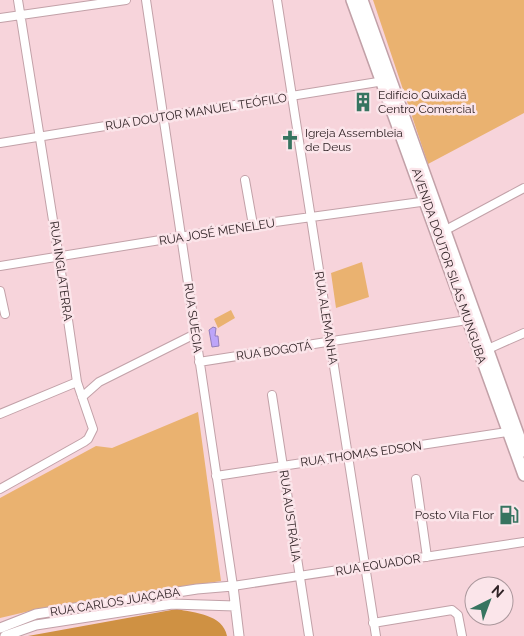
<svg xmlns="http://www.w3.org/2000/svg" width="524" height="636" font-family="Raleway,sans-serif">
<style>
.green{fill:#eab270}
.forest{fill:#cf9143}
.water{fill:#bda5f9;stroke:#937eba}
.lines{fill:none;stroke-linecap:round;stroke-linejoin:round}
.minor-casing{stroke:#c2a1a8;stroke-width:10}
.tertiary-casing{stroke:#c2a1a8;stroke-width:11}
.primary-casing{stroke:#c2a1a8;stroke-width:14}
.minor{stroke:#fff;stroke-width:8}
.tertiary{stroke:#fff;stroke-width:9}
.primary{stroke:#fff;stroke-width:11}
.labels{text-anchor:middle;stroke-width:5;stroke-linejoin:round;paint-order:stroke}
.poi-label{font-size:12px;fill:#302326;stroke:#fbe5ea;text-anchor:start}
.street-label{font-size:12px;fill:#302326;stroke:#fbe5ea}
</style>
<rect width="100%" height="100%" fill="#f7d4db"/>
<path class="green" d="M373,0h151v113l-96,51z
M362,262l7,35 -33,11 -5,-35z
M231,310l4,8 -17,10 -4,-9z
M198,412l23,169 -174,26 -47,11v-120l96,-52 16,2z"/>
<path class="forest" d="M177,609c17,4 46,5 50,27h-199z"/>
<path class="water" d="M213,327l3,1 -1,8h3l1,10 -7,1 -3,-17z"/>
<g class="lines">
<defs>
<path id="minor" d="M146,0l87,586 291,-44
M277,0l99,636
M0,18l126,-18
M0,143l384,-62
M245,180l8,45
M442,232l82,-44
M0,266l253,-41 175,-24
M0,291l5,23
M488,349l36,-16
M199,362l268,-42
M272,395l37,241
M82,397l17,-15 98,-49
M0,414l77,-32
M216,476l291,-44
M416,479l11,78
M0,489l84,-47 4,-3 5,-10 -16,-47 -18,-124 -41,-258
M373,623l79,-13 6,5 4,21"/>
<path id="tertiary" d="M0,628l36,-14 161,-25 36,-3 6,50
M5,636l31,-11 136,-21 63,2"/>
<path id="primary" d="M352,0l172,475
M362,0l162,451"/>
</defs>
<use href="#minor" class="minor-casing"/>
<use href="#tertiary" class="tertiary-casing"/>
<use href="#primary" class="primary-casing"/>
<use href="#minor" class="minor"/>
<use href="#tertiary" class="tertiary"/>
<use href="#primary" class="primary"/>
</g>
<defs>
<symbol id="building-bare" viewBox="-9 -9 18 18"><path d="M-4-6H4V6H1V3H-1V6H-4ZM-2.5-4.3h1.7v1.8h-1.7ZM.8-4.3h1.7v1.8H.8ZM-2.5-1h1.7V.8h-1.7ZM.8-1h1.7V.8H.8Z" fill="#377460" stroke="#fbe5ea" stroke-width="2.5" paint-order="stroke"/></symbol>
<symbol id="church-bare" viewBox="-9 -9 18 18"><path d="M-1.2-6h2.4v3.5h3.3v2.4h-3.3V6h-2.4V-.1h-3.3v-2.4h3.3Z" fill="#377460" stroke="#fbe5ea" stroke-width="2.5" paint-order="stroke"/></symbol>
<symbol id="fuel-bare" viewBox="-9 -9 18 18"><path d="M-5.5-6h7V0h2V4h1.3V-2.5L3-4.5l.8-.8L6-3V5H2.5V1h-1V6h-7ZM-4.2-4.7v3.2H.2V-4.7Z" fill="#377460" stroke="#fbe5ea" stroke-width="2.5" paint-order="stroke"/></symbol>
</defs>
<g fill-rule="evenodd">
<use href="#building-bare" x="349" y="88" width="28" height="28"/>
<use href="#church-bare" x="276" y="126" width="28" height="28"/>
<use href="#fuel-bare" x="495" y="501" width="28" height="28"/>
</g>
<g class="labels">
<g class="poi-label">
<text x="378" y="99">Edifício Quixadá<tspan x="378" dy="14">Centro Comercial</tspan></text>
<text x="305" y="137">Igreja Assembleia<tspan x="305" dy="14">de Deus</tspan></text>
<text x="494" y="519" text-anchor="end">Posto Vila Flor</text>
</g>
<g class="street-label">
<text transform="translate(196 112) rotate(-9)" y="4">RUA DOUTOR MANUEL TEÓFILO</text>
<text transform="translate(217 232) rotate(-9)" y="4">RUA JOSÉ MENELEU</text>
<text transform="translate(449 266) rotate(71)" y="4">AVENIDA DOUTOR SILAS MUNGUBA</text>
<text transform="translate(61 271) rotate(82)" y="4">RUA INGLATERRA</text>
<text transform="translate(193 318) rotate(82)" y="4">RUA SUÉCIA</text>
<text transform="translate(326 318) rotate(81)" y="4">RUA ALEMANHA</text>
<text transform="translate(274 351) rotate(-8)" y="4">RUA BOGOTÁ</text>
<text transform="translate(361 454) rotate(-8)" y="4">RUA THOMAS EDSON</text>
<text transform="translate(290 516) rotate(82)" y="4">RUA AUSTRÁLIA</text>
<text transform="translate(378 565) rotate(-9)" y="4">RUA EQUADOR</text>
<text transform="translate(115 602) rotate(-9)" y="4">RUA CARLOS JUAÇABA</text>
</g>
</g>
<g transform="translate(489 601) rotate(42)"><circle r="24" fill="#fbe5ea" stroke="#aa979c"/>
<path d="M0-4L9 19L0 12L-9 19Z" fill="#377460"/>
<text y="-8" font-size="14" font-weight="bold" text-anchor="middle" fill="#302326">N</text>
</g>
</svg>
